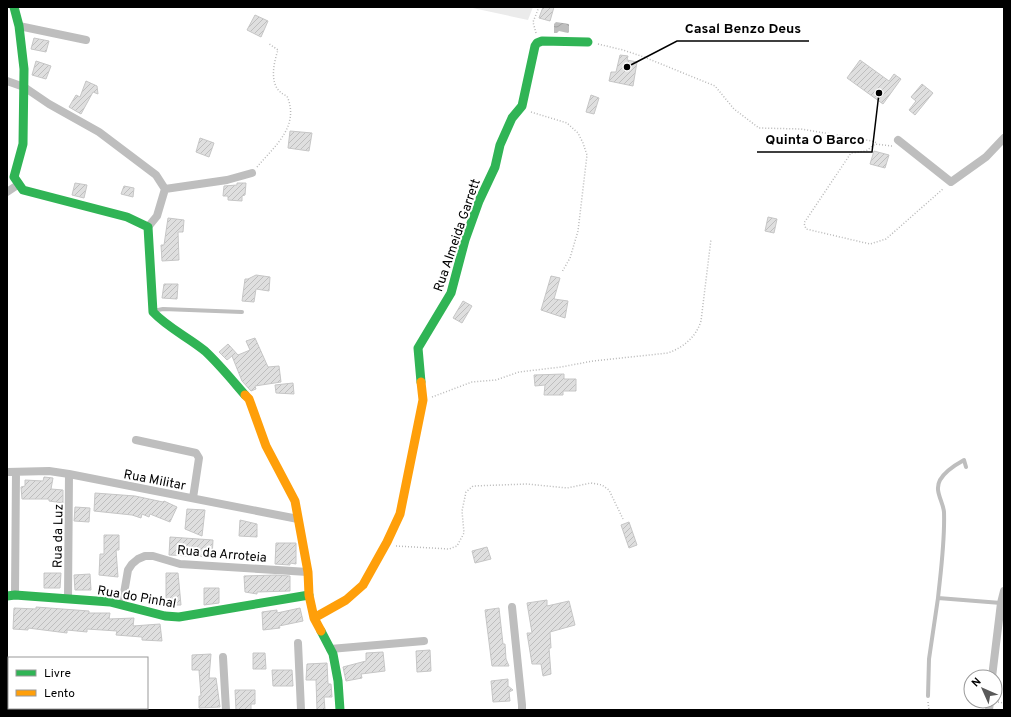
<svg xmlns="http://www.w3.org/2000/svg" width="1011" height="717" font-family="Overpass,sans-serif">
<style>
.green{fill:#ebebeb}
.water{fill:url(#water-waves)}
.building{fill:url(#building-hatch);stroke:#c6c6c6}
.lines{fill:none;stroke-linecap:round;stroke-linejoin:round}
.path{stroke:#b9b9b9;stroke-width:1.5;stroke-dasharray:1 2;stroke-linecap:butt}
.lane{stroke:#bebebe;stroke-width:4}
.street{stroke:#bebebe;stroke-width:8}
.fast{stroke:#30b455;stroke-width:9}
.slow{stroke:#ff9f0a;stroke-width:9}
.labels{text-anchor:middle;stroke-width:4;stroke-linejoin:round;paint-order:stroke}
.street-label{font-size:13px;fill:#000;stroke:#fff}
.leader{fill:none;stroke:#000;stroke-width:1.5}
.callout-dot{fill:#000;stroke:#fff;stroke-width:1.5}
.callout-label{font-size:14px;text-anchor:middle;font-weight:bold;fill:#000;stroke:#fff;stroke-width:4;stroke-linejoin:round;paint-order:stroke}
</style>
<defs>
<pattern id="water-waves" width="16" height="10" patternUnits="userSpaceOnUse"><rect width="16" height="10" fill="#bebebe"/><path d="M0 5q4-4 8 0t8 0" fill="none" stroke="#a2a2a2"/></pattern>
<pattern id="building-hatch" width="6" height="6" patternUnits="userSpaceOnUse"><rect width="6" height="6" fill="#dfdfdf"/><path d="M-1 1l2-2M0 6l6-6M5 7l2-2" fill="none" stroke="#bebebe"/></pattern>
</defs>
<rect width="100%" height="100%" fill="#fff"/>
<path class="green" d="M468,7h65l-5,13z"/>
<path class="water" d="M556,22l13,2v8l-1,1 -9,-2 -2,2h-3v-9z"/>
<path class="building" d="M543,7h11l-4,14 -11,-3z
M255,15l13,6 -7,16 -14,-7z
M34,38l15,3 -3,11 -15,-3z
M620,55l8,1 -1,4 10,2 -4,24 -24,-5 2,-9h5z
M860,60l29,21 5,-7 7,5 -18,25 -36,-26z
M36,61l15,5 -5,13 -14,-4z
M86,81l11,5 1,8 -5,-2 -12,22 -12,-7 7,-12 4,2z
M922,84l11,9 -18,22 -6,-5 7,-9 -5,-4z
M591,95l8,3 -5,16 -8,-2z
M290,131l22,2 -3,18 -21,-3z
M200,138l14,5 -5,14 -13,-5z
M874,151l15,4 -4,13 -15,-4z
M75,183l12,2 -3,13 -12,-3z
M237,183h9l-1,12 -3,1v5l-14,-1v-4h-5l1,-10 13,-1z
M124,186l10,2 -1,9 -12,-3z
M768,217l9,2 -3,14 -9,-2z
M168,218l16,2 -1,12h-5l1,28 -17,1 -1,-16h3z
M256,275l14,2 -1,14 -13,-2 -2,13 -12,-1 3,-22h3z
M551,276l9,2 -6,21 14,2 -3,17 -24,-8z
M164,284h14l-1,15 -15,-1z
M463,301l9,5 -10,17 -9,-5z
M255,338l13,29 11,-1 2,16 -26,4 1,3 -5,2 -9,-10 -10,-25 -5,4 -8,-8 9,-8 10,11 12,-5 -4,-9z
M564,374v5h12v12h-13v4h-19l1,-10 -10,1 -1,-11z
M293,383l1,11 -18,-1 -1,-8z
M44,477l9,1 -2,11 12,1v13l-14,-2v-2h-27l-1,-12 4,-1v-6l18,1z
M95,493l40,3 28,6 1,-1 13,6 -7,15 -20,-8 -1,3 -7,-3 -1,4 -9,-3 -38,-4z
M75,507l15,1 -1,14 -15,-1z
M187,509l18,1 -3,26 -17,-7z
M240,520l17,4v13l-18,-1z
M629,522l8,23 -8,3 -8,-23z
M104,535h15v15h-3l2,27 -19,-2 1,-21h4z
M170,537l43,3 -1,17 -43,-2z
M276,543h20v21l-6,-1v2l-15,-1z
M487,547l4,12 -16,4 -3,-12z
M44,573h17l-1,15h-16z
M166,573h12l3,32h-15z
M90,574l1,16h-16l-1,-15z
M275,575l15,1v15l-33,1v2l-12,-2 -1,-16z
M204,588h15v15l-15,2z
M547,600v6l22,-5 6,24 -25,7 1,16h-2l2,26 -8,2 -2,-12h-9l-5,-31h5l-5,-30z
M36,607l53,4v2h21l-1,6 25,-1 -1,8 27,-2 2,17 -20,-1v-3l-26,-2 1,-4 -30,-2v3l-20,-2v3l-39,-5v2l-15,-1 1,-21 22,1z
M300,608l3,13 -24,5 1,2 -17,2 -1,-18 15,-2v3z
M499,608l4,36h2l1,15 3,7h-17l-7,-56z
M430,650l1,21 -14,1 -1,-21z
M383,652l2,19 -24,3 1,4 -16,3 -3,-14 23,-6v-8z
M253,653h12l1,16h-13z
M211,654l-2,24h7l4,29 -21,1v-12h2l-2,-26h-7v-15z
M327,663l1,21h3l1,13h-8l1,13h-8l-1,-30h-10l1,-16z
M272,670h20l1,16h-20z
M508,679v7l5,4 -4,2 1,9 -17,1 -2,-21z
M235,690h20v14h-4v6h-15z"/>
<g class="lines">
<path class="path" d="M536,33l-3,-11 6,-15
M598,44l25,6 21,7 71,29 19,23 25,19 42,1 71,12 5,2
M531,112l36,11 11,10 5,10 4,12 -9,76 -8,27 -8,14
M892,146l-17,-2 -9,7 -15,2 -47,70 2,6 64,15 16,-5 58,-51
M257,167c18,-21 43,-41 30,-71 -19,-7 -14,-31 -9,-46l-10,-7
M432,397l40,-15 24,-2 23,-8 42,-5 32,-6 75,-8c16,-6 28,-16 33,-32l10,-82
M396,546l53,3 8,-3 7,-13 -2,-22 4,-19 7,-6 54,-2 40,4 24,-5 11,2 7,5 14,29
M928,702l1,8
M998,702l6,1"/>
<path class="lane" d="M153,311l10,-2 79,3
M938,598c3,-29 7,-57 6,-86 -1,-11 -10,-21 -4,-32 5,-9 15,-15 24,-20l2,7
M928,696l1,-37 9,-61 63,5"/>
<path class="street" d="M19,26l67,14
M7,81l17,6 25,17 50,28 57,43 9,14 -8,27 -9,11
M898,140l53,42 35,-25 18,-19
M165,189l62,-9 25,-7
M7,192l12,-8
M136,440l60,13 3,5 -6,40
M7,472l42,-1 20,3 229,45
M15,595l1,-123
M68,599l1,-125
M122,605l6,-35 4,-6 6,-5 7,-3h8l27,8 128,8
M512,607l10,98v5
M298,643l3,67
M330,649l94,-8
M223,657l3,53
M992,677l9,-74 3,-12
M7,679h2
M37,708l1,2
M989,710l1,-9"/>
<path class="fast" d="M14,7l5,19 5,43 -1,75 -9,33 9,13 104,27 21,10 5,85c15,16 35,25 52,39 14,13 27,29 40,44
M421,382l-3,-34 33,-55 14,-53 14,-39 16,-34 5,-22 12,-27 10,-12 13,-60 2,-3 5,-2 46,1
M7,596l8,-1 95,7 55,14 14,1 130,-22
M321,631l12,23 5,27 2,29"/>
<path class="slow" d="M245,395l4,4 17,47 29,55 13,71 1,23 5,23 7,13
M314,618l32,-18 17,-15 24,-43 13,-28 23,-114 -2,-18"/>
</g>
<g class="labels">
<g class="street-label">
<text transform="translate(456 235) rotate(-71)" y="5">Rua Almeida Garrett</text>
<text transform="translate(155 479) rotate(11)" y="5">Rua Militar</text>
<text transform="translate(57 536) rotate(-89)" y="5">Rua da Luz</text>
<text transform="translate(222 553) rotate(5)" y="5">Rua da Arroteia</text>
<text transform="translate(137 596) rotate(10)" y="5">Rua do Pinhal</text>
</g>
</g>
<path class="leader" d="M627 67L677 41H809M879 93L872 152H757"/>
<g class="callout-dot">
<circle cx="627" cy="67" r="4"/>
<circle cx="879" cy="93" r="4"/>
</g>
<g class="callout-label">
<text x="743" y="33">Casal Benzo Deus</text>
<text x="815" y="144">Quinta O Barco</text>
</g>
<rect width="1011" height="717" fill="none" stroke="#000000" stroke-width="16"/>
<rect x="8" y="657" width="140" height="52" fill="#ffffff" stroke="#999999"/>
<rect x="16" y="670" width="20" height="6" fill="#30b455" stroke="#999999"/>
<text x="44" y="677" font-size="12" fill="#000000">Livre</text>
<rect x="16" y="690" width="20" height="6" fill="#ff9f0a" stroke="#999999"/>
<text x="44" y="697" font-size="12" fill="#000000">Lento</text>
<g transform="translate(983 689) rotate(315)"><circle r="19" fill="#ffffff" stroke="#999999"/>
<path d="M0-3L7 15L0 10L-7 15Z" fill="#595959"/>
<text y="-6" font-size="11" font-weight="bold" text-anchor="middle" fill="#000000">N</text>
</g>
</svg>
